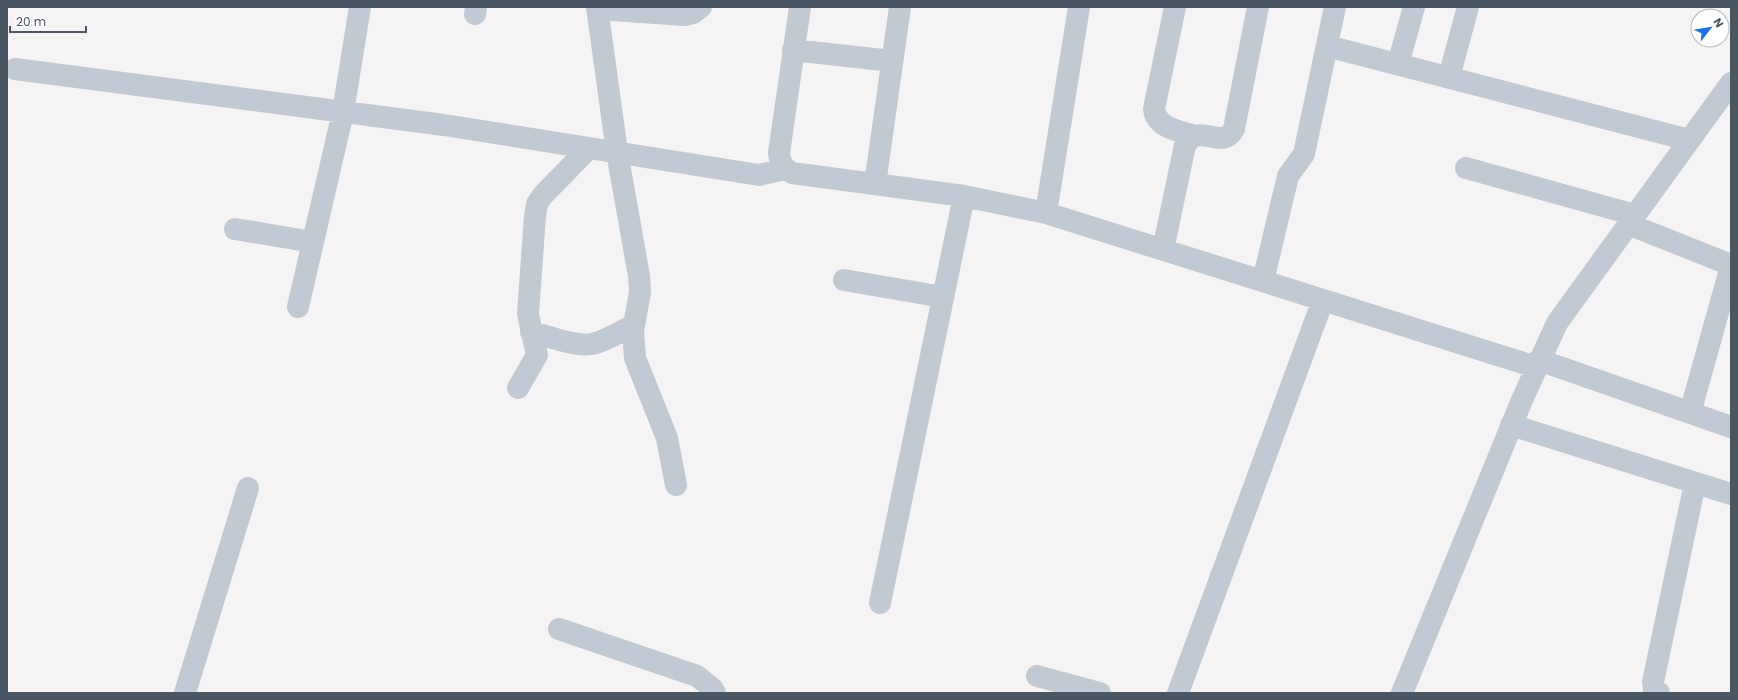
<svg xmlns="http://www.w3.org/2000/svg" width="1738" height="700" font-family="Poppins,sans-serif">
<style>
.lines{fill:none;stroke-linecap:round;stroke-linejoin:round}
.street{stroke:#c1cad2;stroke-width:22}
</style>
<rect width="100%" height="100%" fill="#f5f3f3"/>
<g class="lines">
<path class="street" d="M597,7l20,145 22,124 1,16 -7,39 2,27 32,80 9,47
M800,7l-21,146c1,10 4,15 13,20l172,23 82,17 490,154
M1175,7l-21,102c2,19 26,22 41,27
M597,9l88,6 8,-2 8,-6
M475,14l1,-7
M1327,46l362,94
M793,50l99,11
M1398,64l16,-57
M15,69l429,56 315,50 26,-6
M1449,77l19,-70
M1466,168l169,47
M875,184l25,-177
M1046,213l33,-206
M1628,224l103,41
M235,229l78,13
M1163,250l22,-105c2,-2 4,-5 6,-7 15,-10 32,11 43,-9l24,-122
M844,280l99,17
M1263,281l25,-105 16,-22 31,-147
M298,307l45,-195 17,-105
M531,332c18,4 44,15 61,12 14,-3 29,-13 42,-19
M1539,360l192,67
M518,388l19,-33 -9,-41 7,-98 2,-12 6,-9 46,-47
M1690,413l41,-147
M1511,425l220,69
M880,603l84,-407
M559,629l138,47 15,12 3,5
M1037,676l63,17
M185,693l63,-205
M1178,693l145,-393
M1402,693l120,-293 35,-77 174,-240
M1659,693l-5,-3 -1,-8 42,-199"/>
</g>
<rect width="1738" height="700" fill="none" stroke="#4a5661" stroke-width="16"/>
<g transform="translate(1710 28) rotate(59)"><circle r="19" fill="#ffffff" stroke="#b7bbc0"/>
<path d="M0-3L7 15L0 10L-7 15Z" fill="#1a73e8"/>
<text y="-6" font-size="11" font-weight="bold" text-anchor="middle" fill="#4a5661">N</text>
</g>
<path d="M10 26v6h76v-6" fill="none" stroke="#4a5661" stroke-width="2"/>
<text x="16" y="26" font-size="12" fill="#4a5661" stroke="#ffffff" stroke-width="3" paint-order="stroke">20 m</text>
</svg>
